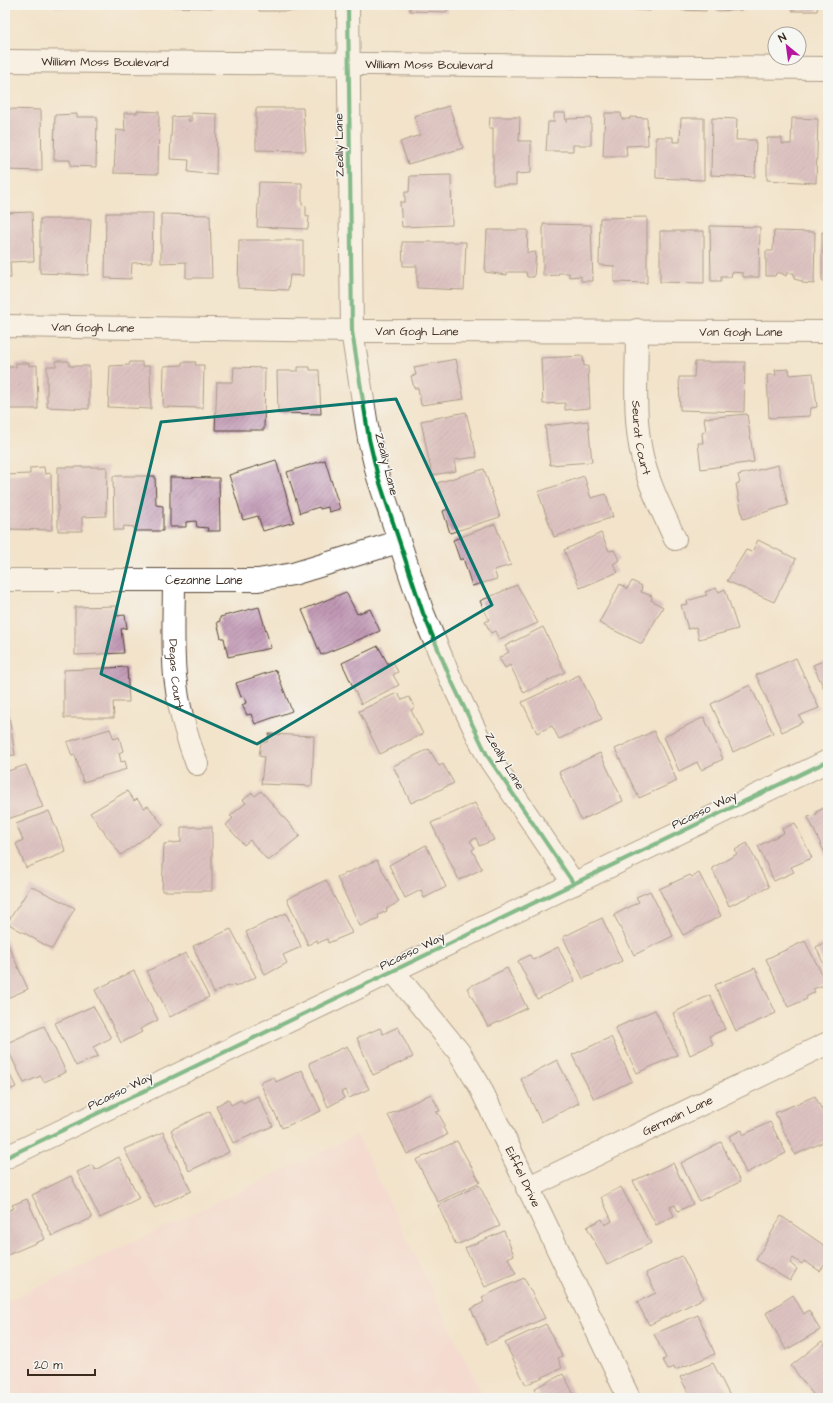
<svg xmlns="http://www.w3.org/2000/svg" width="833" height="1403" font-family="'Architects Daughter',sans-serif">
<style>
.built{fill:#f6cfd6}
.building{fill:url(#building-hatch)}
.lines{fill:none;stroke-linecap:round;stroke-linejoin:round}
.minor-casing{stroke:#564638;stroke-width:24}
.tertiary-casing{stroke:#564638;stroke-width:24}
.minor{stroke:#fff;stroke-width:22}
.tertiary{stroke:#fff;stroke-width:22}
.cycleway-casing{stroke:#f6f6f2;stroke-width:6}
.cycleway{stroke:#00873e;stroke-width:4}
.marked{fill:none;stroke:#0f766e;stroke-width:3;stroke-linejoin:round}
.labels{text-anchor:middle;stroke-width:3;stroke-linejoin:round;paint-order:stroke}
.street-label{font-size:12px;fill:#3b2a1e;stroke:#f6f6f2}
</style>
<defs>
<pattern id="building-hatch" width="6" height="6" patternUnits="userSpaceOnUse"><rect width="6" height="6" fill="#c199b5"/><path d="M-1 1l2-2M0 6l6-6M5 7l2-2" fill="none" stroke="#9e7d93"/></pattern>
</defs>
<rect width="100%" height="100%" fill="#f6f6f2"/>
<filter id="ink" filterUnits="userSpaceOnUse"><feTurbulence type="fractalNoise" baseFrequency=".025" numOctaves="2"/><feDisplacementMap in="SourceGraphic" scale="8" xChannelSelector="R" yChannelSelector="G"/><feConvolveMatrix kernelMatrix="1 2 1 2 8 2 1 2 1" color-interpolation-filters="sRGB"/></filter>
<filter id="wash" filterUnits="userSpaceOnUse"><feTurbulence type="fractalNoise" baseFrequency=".012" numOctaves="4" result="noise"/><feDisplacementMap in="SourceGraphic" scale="16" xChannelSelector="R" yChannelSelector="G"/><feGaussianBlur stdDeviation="0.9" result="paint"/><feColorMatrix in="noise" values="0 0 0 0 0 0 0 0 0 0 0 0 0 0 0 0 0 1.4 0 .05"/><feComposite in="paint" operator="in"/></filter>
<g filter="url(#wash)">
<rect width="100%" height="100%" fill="#f2e3ca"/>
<path class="built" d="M357,1135l127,263h-479v-95z"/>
<g id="blocks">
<path class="building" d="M55,5h24l-1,3 -23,-1z
M127,5h23v3l-23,-1z
M173,5h42v3l-42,-1z
M259,5h44v6h-44z
M410,5h37v7l-37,-1z
M491,5h24v4l-24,-1z
M625,5h25v6l-26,-2z
M681,5h25v6l-25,-1z
M716,5h25l1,5 -26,1z
M792,5h26l-1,6h-25z
M449,106l14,42 -55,16 -8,-22 20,-7 -6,-19z
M256,108h47l3,43 -50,-1z
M8,109l33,1 1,61 -37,-1v-43h3z
M137,111l22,1 -1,62 -44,-1 2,-43 9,1 -1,-18h13z
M191,113l26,1 -1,61 -28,-3 1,-12 -19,-1 2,-42 17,-1 -1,5h3z
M554,113h11l1,9h1v-3l24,-1v27h-18v6h-27l2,-29h6z
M605,113h16l1,6h8v-2l17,1 1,27 -22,1 1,10h-24z
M77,114v3h20l-1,50 -25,-1 -1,-6h-16l1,-45z
M490,117h30l-1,24h12v32l-15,1v11h-23v-57h-4z
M825,117h3v40h-2z
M681,118h23v62l-48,-2v-41h17v5h7z
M712,118l25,1 -1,21h20l-1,37 -44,-2z
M792,118l26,1 -2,64 -49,-3v-42h15v6h9z
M451,175l1,50 -50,2 -2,-25h5v-10h4l1,-16z
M259,182l43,1v22l4,1v11l3,-1 -1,13 -51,-2z
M32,212l2,49 -24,1 1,16h-6v-65z
M106,213h47l-1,49 -20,1 -1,16 -26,-1z
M161,214l49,1 2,63h-26v-16l-25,1z
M647,217v66l-33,-1v-16l-15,-1 1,-47z
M40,219h51l-3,56 -48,-2z
M543,224l48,1 2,56h-12v-5l-12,1v-4h-11v2l-15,1z
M710,226l50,1 -1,50h-16v-4l-11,-1 -1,5h-10v4h-10z
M487,230h41l-1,23 9,-1 -2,25h-7l-1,-5h-19v3l-22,-3z
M660,231h44v52l-44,-1z
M774,231l41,1 -1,52 -12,-1v-2l-8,-2v-6h-7l-1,3 -5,-3h-5l-1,3h-9v-25h7z
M822,232h6v49h-6z
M239,240h64v36l-13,-1 -2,15 -50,-2z
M402,242h64l-2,48 -47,-2v-22h-14z
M583,356l1,10h4l2,42 -25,2v-7l-22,1 -2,-46z
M456,359l8,40 -43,6 -3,-17h-4l-3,-12 5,-1 -2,-8z
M56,361h13v5h20v43l-42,-2v-41h9z
M130,362h12v4h8l1,43 -43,-2 2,-41 19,-1z
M182,362h14l-1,3h9l-1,43 -40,-1 1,-41 18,-1z
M695,362h50l-1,50 -64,-2 -1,-33h15z
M16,363h13v3l8,-1 1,44h-33v-42h11z
M234,367l31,1 -1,62h-49l2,-48h16z
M298,367h12v3h9l2,44 -43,-1 -1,-42h21z
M789,369l1,6 23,-2 4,34 -6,1 -1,8 -41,2 -2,-43h9l-1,-5z
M466,412l11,45 -23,3 2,11 -24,4 -11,-54z
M747,414l7,48 -53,7 -3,-26h5l-1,-10 4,-2 -2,-13z
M588,421l4,41 -42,3 -5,-39z
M276,460l18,62 -31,9 -5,-15 -15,4 -14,-45z
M325,460l15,49 -11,3 -1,-5 -8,2 -1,-2 -19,6 -13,-41z
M778,465l10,40 -45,14 -7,-35 4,-1 -2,-8z
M44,467l1,7 6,-1 1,57 -45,-1 -2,-54 25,-1v-6z
M58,467h49l-1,49 -24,1v14h-24z
M484,469l16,48 -50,16 -7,-22 5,-2 -11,-26z
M113,476h42l1,29 7,1v25h-29v-4l-10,-1 -1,4h-9z
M584,476l7,22 15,-4 7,23 -59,20 -16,-45z
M170,477l49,1 1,53h-13l1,-3 -11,-1 -1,-6 -10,1v5h-16z
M495,524l16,41 -17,5 3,9 -25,7 -9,-28 -3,2 -7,-20z
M601,533l8,18 5,-1 5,10 -6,4 5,8 -38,16 -16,-38z
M758,540l38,19 -22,43 -47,-21 19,-31 6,2z
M632,581l10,5 -1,6 11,4 -1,4 12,7 -21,37 -43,-21 21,-39 7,5z
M517,585l21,38 -39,16 -4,-8 -4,2 -6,-11 4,-2 -9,-19z
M716,588l3,4 6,-3 13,40 -39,10 -3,-12 -8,2 -7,-24 7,-1 -1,-3 20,-6 -2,-3z
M346,592l11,22 13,-5 10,22 -59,24 -19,-45z
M117,606v10l8,-1 2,13 -6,1 3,24 -49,2v-48z
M259,607l12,41 -43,9 -4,-19h-3l-4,-16 3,-1v-4z
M543,627l22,45 -41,21 -14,-28 -5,3 -6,-10 10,-6 -4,-6z
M378,646l10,18 5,-2 5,10 -5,3 6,10 -38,19 -19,-41z
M796,658l23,50 -20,8 4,6 -21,10 -26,-57z
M828,659v38l-15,-32z
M127,667l2,35h-16l1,16h-50v-48z
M276,670l16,41 -37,13 -4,-10 -4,1 -5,-10 4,-2 -2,-7 -3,1 -5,-14z
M579,675l23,44 -43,20 -7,-13 -15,7 -15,-31z
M750,685l23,48 -40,19 -22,-48z
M397,693l5,7 7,-3 6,10 -4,3 12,24 -43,20 -21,-43z
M5,709h3l7,46 -10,1z
M704,717l19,42 -22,11 -4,-8 -18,9 -15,-34z
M110,729l4,10 5,-2 4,14 -4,2 2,9 4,-1 2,8 -44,13 -8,-27 -3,1 -5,-14z
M654,731l23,50 -38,17 -24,-49z
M269,734l45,2 -2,50 -51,-2 3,-27 -5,-1 2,-14h6z
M429,749l10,17 4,-2 11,19 -43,20 -18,-37z
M600,753l23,48 -42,19 -22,-48z
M26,765l17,42 -38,13v-48z
M127,791l7,10 3,-2 7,9 4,-2 15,19 -42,30 -31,-42z
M261,791l39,45 -32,25 -18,-21 -6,5 -18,-20 7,-7 -3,-2 16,-13 -3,-3 9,-7 3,3z
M475,803l19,37 -15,6 -3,-8 -6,3 5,7 -3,2 10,19 -23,11 -28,-57z
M828,806v54l-20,-43 9,-3 -1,-2z
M49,811l17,41 -40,16 -10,-24 7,-4 -7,-16z
M795,823l17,35 -21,9 3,5 -20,9 -16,-35 26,-13 -2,-4z
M181,827h31v64h-50l2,-47 17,-2z
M747,843l22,44 -40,19 -17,-38 25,-14 -2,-4z
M426,845l20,42 -22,11 -3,-8 -16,8 -16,-33z
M377,860l22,42 -13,7 1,2 -9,4 1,3 -19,8 -23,-49z
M699,873l22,43 -38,19 -24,-46 31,-14 2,2z
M326,880l26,53 -24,10 -1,-4 -9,4 -1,-3 -9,5 -21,-46z
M31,886l44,22 -23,41 -45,-26z
M650,891l23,45 -39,19 -20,-40 25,-13 -3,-5z
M286,913l15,34 -18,8 4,8 -22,12 -19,-43z
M602,918l20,43 -39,18 -20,-42z
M231,929l25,48 -21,10 -1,-2 -9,2 -11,6 -21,-47z
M5,938l23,51 -23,10z
M805,941l22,43 -14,5 2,3 -9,5 1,2 -19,8 -22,-48z
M828,941v33l-12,-27z
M558,947l17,34 -38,18 -19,-38 12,-6 3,5z
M186,953l23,44 -39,20 -23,-46z
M507,968l20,40 -39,19 -21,-39z
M755,968l21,45 -40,18 -21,-46z
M134,971l24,49 -18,9 2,3 -21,11 -26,-53z
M710,995l15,34 -16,7 4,8 -23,11 -17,-42z
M93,1006l18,32 -18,9 5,9 -22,10 -21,-43z
M655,1010l22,45 -40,18 -22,-45z
M44,1026l22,46 -22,10 -3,-6 -17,7 -19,-39z
M398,1027l15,30 -40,18 -16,-37 23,-10 3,6z
M611,1037l21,44 -38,18 -22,-44z
M347,1046l22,43 -20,9 -3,-8 -5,2 3,6 -16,9 -19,-44z
M557,1060l22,43 -38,19 -20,-43z
M5,1065l11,22 -11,5z
M302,1070l19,41 -39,17 -22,-45 14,-6 2,5z
M431,1094l9,17 -4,1 1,2 1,-1 7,12 -2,2 4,8 -40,19 -19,-39z
M258,1096l15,30 -40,17 -17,-37 12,-7 3,6 10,-5 2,3z
M815,1096l13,26v18l-33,15 -20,-42z
M210,1111l19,41 -40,19 -18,-41z
M770,1122l16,31 -40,20 -17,-37 13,-6 1,5z
M163,1132l28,59 -36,17 -31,-59z
M457,1141l23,41 -42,20 -22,-42z
M721,1142l19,40 -41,19 -18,-38z
M119,1157l20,41 -39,20 -23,-46 15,-7 3,5z
M673,1163l20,41 -15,7 -3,-6 -5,2 4,9 -18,9 -23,-44z
M71,1176l21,42 -40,18 -20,-41z
M479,1185l21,41 -44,19 -18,-40z
M621,1187l30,56 -44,22 -20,-38 15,-8 3,6 7,-4 -11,-24z
M27,1199l18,40 -40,17v-44l9,-4 -2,-3z
M781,1216l47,32v12l-8,11 -16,-10 -2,3 -9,-6 -3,5 7,6 -7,12 -34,-21z
M504,1231l10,24 -6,3 8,16 -31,13 -20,-39z
M682,1256l22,42 -55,27 -12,-23 19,-9 -10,-20z
M524,1278l21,40 -58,26 -16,-35 13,-7 -2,-5z
M793,1295l11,19 5,-4 11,20 -34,20 -20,-37z
M698,1315l17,39 -40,16 -1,-3 -6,3 -5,-10 3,-2 -12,-24z
M546,1324l16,32 -4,2 4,10 -36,17 -21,-42z
M822,1341l6,7v48l-3,2h-9l-25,-32z
M713,1363l18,35h-51l9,-4 -9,-17z
M563,1374l13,24h-36l-5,-10z"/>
</g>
</g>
<g filter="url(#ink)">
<use href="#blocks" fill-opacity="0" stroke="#564638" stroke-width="1"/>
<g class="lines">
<defs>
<g id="minor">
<path d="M348,5l4,326 17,108 9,38 45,136 28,67 37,77 86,127"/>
<path id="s1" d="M5,326l347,5 476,1"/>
<path id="s2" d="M637,330c0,42 -4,86 5,126 7,30 21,56 33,83"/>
<path id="s3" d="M5,580h253l35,-6 105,-32"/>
<path id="s4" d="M174,580c0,32 -2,64 1,96 3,31 11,60 22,88"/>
<path id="s5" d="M393,971l66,81 20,33 150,313"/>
<path d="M5,1158l823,-397"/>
<path id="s6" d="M527,1188l301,-145"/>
</g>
<g id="tertiary">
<path id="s7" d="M5,61l823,7"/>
</g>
</defs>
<use href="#minor" class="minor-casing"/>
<use href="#tertiary" class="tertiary-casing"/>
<use href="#minor" class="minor"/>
<use href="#tertiary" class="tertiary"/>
<defs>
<path id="cycleway" d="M348,5l4,326 17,108 9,38 45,136 28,67 37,77 86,127
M5,1158l823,-397"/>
</defs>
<use href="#cycleway" class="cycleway-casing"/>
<use href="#cycleway" class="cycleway"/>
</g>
</g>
<path d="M0 0H833V1403H0ZM396,399l96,206 -235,139 -156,-70 60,-252z" fill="#f2e3ca" fill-opacity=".55" fill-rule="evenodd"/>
<path class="marked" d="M396,399l96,206 -235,139 -156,-70 60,-252z"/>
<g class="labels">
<g class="street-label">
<text dy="4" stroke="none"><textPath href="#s7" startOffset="100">William Moss Boulevard</textPath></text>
<text dy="4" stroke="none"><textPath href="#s7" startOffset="424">William Moss Boulevard</textPath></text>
<text transform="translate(339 145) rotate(-91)" y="4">Zeally Lane</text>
<text dy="4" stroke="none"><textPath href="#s1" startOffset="88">Van Gogh Lane</textPath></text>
<text dy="4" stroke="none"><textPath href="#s1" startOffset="412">Van Gogh Lane</textPath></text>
<text dy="4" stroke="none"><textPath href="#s1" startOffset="736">Van Gogh Lane</textPath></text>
<text dy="4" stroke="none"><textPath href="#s2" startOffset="108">Seurat Court</textPath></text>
<text transform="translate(387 464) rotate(76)" y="4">Zeally Lane</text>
<text dy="4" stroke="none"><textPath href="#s3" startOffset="199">Cezanne Lane</textPath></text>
<text dy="4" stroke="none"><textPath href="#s4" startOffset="94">Degas Court</textPath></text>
<text transform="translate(505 761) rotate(59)" y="4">Zeally Lane</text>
<text transform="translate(704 810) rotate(-26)" y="4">Picasso Way</text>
<text transform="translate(412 951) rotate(-26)" y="4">Picasso Way</text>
<text transform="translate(120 1091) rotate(-26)" y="4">Picasso Way</text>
<text dy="4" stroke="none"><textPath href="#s6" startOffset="167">Germain Lane</textPath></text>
<text dy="4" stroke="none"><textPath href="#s5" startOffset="245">Eiffel Drive</textPath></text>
</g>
</g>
<rect width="833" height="1403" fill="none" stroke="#f6f6f2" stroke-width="20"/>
<g transform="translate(787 46) rotate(331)"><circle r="19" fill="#f6f6f2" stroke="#aba49d"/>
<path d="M0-3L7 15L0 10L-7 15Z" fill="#b5179e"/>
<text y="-6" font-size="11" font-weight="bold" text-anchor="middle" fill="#3b2a1e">N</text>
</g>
<path d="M28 1369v6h67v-6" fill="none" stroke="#3b2a1e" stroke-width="2"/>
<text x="34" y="1369" font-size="12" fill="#3b2a1e" stroke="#f6f6f2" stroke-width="3" paint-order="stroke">20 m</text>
</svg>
